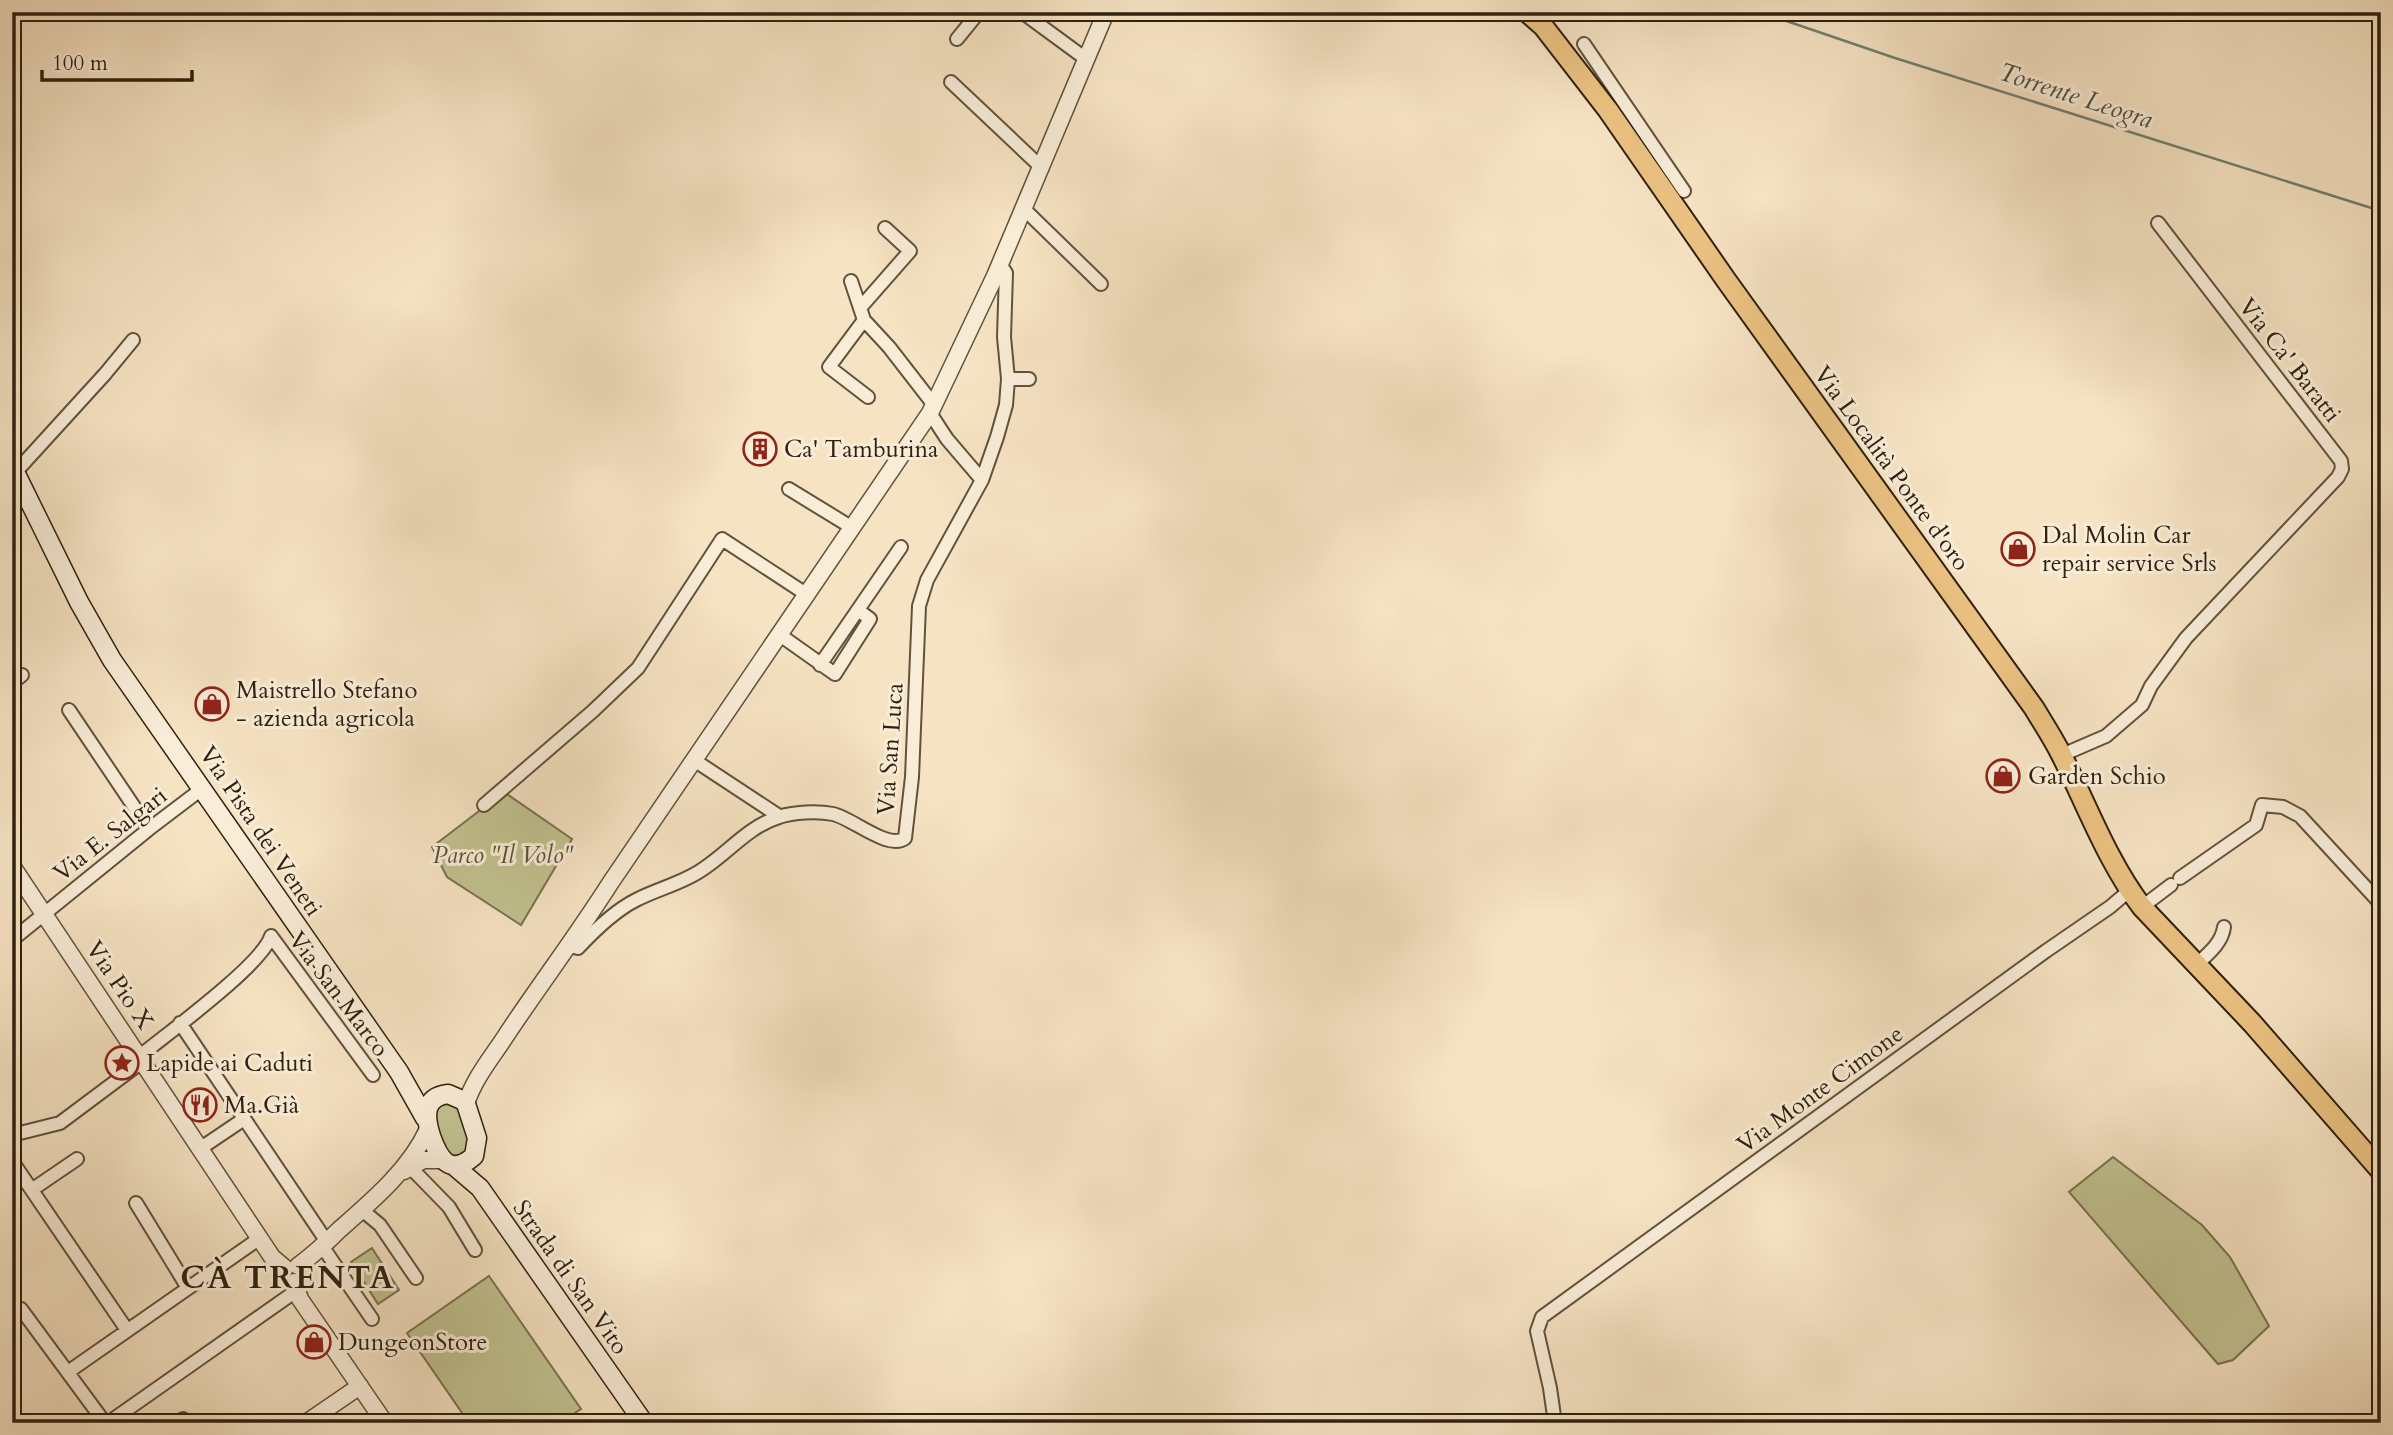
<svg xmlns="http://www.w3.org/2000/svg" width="2393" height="1435" font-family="Cardo,serif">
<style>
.green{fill:#c2c290;stroke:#78724f;stroke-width:2}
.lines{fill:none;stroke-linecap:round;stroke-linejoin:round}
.stream{stroke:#717f6f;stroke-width:2.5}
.minor-casing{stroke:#61523b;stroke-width:16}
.tertiary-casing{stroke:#61523b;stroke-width:19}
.secondary-casing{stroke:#2f210e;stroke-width:21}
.primary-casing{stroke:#2f210e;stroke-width:23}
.minor{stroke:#f9edd8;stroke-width:12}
.tertiary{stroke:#f9edd8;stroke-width:16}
.secondary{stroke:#f9edd8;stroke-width:18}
.primary{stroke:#ebc282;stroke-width:19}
.labels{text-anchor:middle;stroke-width:6;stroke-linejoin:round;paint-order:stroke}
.street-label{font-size:24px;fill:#2f210e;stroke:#f9edd8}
.poi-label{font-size:24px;fill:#2f210e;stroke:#f9edd8;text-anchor:start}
.park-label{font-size:24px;font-style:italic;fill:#5b5135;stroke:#f9edd8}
.water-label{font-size:26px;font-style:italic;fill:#50503f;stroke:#f9edd8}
.district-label{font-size:32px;font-weight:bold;letter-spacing:2px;fill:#2f210e;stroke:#f9edd8}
</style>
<rect width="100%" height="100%" fill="#f6e3c3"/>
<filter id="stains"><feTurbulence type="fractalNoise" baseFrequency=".00286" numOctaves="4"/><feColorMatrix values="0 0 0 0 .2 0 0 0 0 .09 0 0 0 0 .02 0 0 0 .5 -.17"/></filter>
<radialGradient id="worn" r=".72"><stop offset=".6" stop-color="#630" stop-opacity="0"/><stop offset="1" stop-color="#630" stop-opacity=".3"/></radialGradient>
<path class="green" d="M504,792l68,47 -51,86 -74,-48 -15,-30z
M443,1101l15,5 11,34 -2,10c-9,7 -12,7 -22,2l-11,-34 1,-11z
M2113,1157l89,68 28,32 39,69 -36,34 -15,4 -149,-172z
M372,1248l27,42 -21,14 -27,-42z
M489,1276l92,133 -17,11 2,3h-97l-62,-90z"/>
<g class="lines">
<path class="stream" d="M1760,12l135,46 486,153"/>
<defs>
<path id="minor" d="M1022,12l64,47
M957,39l22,-27
M1584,44l100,147
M951,82l91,86
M1024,209l77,75
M851,281l13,39 25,27 45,58
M860,308l50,-57 -25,-23
M864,320l-35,47 39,30
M1008,379h21
M930,413l17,26 35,41
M12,476l93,-102 28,-34
M789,489l62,38
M780,635l55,39 35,-55 -12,-9
M820,665l81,-118
M12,683l10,-8
M69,710l80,119
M2062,755l44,-19 36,-31 9,-19 35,-48 152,-161 4,-8 -1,-8 -183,-238
M694,760l85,56
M484,805l109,-94 45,-43 84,-129 84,55
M2180,878l76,-53 6,-20 21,2 17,9 81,88
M2142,907l29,-22
M12,940l137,-111 54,-41
M570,946l8,2c15,-16 38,-38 58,-48 19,-10 40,-15 59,-26 29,-16 51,-47 84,-57 14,-5 39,-6 54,-3 19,4 56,37 72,24l7,-61 7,-171 8,-26 55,-100 15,-43 9,-32 2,-26 -4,-42 2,-64 -6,-9
M2196,965c12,-11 26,-22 28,-38
M180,1023l147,219
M140,1056c28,-23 122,-91 131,-120l102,139
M12,1135l48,-12 83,-62
M201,1148l43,-29
M12,1161l115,169
M410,1167l39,40 26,43
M33,1189l44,-30
M136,1203l52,85
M362,1210l18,15 36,53
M322,1246l50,73
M21,1309l84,114
M68,1372l192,-134
M183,1419l3,4
M108,1423l188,-132
M1555,1423l-5,-35 -13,-57 5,-14 504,-366 64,-44 20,-17"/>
<path id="tertiary" d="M12,866l260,391 13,11
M466,1104c8,-26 27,-48 41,-70 34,-51 71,-100 104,-152l319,-469 65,-137 111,-264
M404,1171l19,-11h19
M298,1266c15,-11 28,-23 41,-36 33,-29 71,-61 89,-101
M294,1282l6,17 85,124
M306,1423l54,-37"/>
<path id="secondary" d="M12,466l67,136 33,58 287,412 26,46
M448,1094l14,6 4,4 11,34 -3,18c-24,21 -35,3 -43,-20 -6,-19 -8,-39 17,-42z
M453,1165l27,23 164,235"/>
<path id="primary" d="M1527,12l16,14 65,84 118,170 308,428c9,15 19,30 27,46 26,51 46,107 81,153l110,116 129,148"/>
</defs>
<use href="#minor" class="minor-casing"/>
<use href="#tertiary" class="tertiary-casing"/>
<use href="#secondary" class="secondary-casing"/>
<use href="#primary" class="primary-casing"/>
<use href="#minor" class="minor"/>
<use href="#tertiary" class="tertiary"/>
<use href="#secondary" class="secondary"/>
<use href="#primary" class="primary"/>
</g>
<defs>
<symbol id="building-ring" viewBox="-11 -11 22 22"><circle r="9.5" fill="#f9edd8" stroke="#8f2418" stroke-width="1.5"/><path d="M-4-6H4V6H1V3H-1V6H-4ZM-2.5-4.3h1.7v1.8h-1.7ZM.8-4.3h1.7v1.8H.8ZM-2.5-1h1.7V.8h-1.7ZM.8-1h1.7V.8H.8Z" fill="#8f2418"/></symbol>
<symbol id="shop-ring" viewBox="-11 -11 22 22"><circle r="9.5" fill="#f9edd8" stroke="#8f2418" stroke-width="1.5"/><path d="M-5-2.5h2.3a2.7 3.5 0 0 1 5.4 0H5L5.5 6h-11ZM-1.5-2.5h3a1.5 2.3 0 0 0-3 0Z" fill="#8f2418"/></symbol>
<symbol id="sight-ring" viewBox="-11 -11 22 22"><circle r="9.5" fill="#f9edd8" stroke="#8f2418" stroke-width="1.5"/><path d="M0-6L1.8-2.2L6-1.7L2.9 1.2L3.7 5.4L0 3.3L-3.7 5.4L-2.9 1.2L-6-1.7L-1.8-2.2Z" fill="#8f2418"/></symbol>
<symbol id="restaurant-ring" viewBox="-11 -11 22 22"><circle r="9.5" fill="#f9edd8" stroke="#8f2418" stroke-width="1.5"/><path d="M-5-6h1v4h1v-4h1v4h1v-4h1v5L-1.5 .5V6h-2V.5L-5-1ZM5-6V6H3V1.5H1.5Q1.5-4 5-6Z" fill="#8f2418"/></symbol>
</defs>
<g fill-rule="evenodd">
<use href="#building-ring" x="741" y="430" width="38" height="38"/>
<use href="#shop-ring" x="1999" y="530" width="38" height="38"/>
<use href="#shop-ring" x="193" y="685" width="38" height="38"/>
<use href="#shop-ring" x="1984" y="757" width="38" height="38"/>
<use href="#sight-ring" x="103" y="1044" width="38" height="38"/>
<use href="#restaurant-ring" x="181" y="1086" width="38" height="38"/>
<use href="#shop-ring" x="295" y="1323" width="38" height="38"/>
</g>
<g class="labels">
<g class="street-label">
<text transform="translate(2290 360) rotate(52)" y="8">Via Ca' Baratti</text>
<text transform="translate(1892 468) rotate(54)" y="8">Via Località Ponte d'oro</text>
<text transform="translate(890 749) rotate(-86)" y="8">Via San Luca</text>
<text transform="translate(261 831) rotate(56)" y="8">Via Pista dei Veneti</text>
<text transform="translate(110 834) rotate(-38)" y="8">Via E. Salgari</text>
<text transform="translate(120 985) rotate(56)" y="8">Via Pio X</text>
<text transform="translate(339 994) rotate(53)" y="8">Via San Marco</text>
<text transform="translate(1820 1089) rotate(-36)" y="8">Via Monte Cimone</text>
<text transform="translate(571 1277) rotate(55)" y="8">Strada di San Vito</text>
</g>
<g class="poi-label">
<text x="784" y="457">Ca' Tamburina</text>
<text x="2042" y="543">Dal Molin Car<tspan x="2042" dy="28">repair service Srls</tspan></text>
<text x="236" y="698">Maistrello Stefano<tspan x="236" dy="28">- azienda agricola</tspan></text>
<text x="2028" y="784">Garden Schio</text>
<text x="146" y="1071">Lapide ai Caduti</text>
<text x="224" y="1113">Ma.Già</text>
<text x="338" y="1350">DungeonStore</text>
</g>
<g class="park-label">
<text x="503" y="863">Parco "Il Volo"</text>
</g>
<g class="water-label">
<text transform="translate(2076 95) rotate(18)" y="9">Torrente Leogra</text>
</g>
<g class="district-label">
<text x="288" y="1288">CÀ TRENTA</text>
</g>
</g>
<rect width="2393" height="1435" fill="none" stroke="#f6e3c3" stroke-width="42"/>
<rect x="14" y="14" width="2365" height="1407" fill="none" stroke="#2f210e" stroke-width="3.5"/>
<rect x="21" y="21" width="2351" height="1393" fill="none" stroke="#2f210e" stroke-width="2"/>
<path d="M42 70v10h150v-10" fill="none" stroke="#2f210e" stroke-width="3.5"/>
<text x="52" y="70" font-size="21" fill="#2f210e" stroke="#f9edd8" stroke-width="5" paint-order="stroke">100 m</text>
<rect width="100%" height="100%" filter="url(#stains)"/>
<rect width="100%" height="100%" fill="url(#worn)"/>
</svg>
